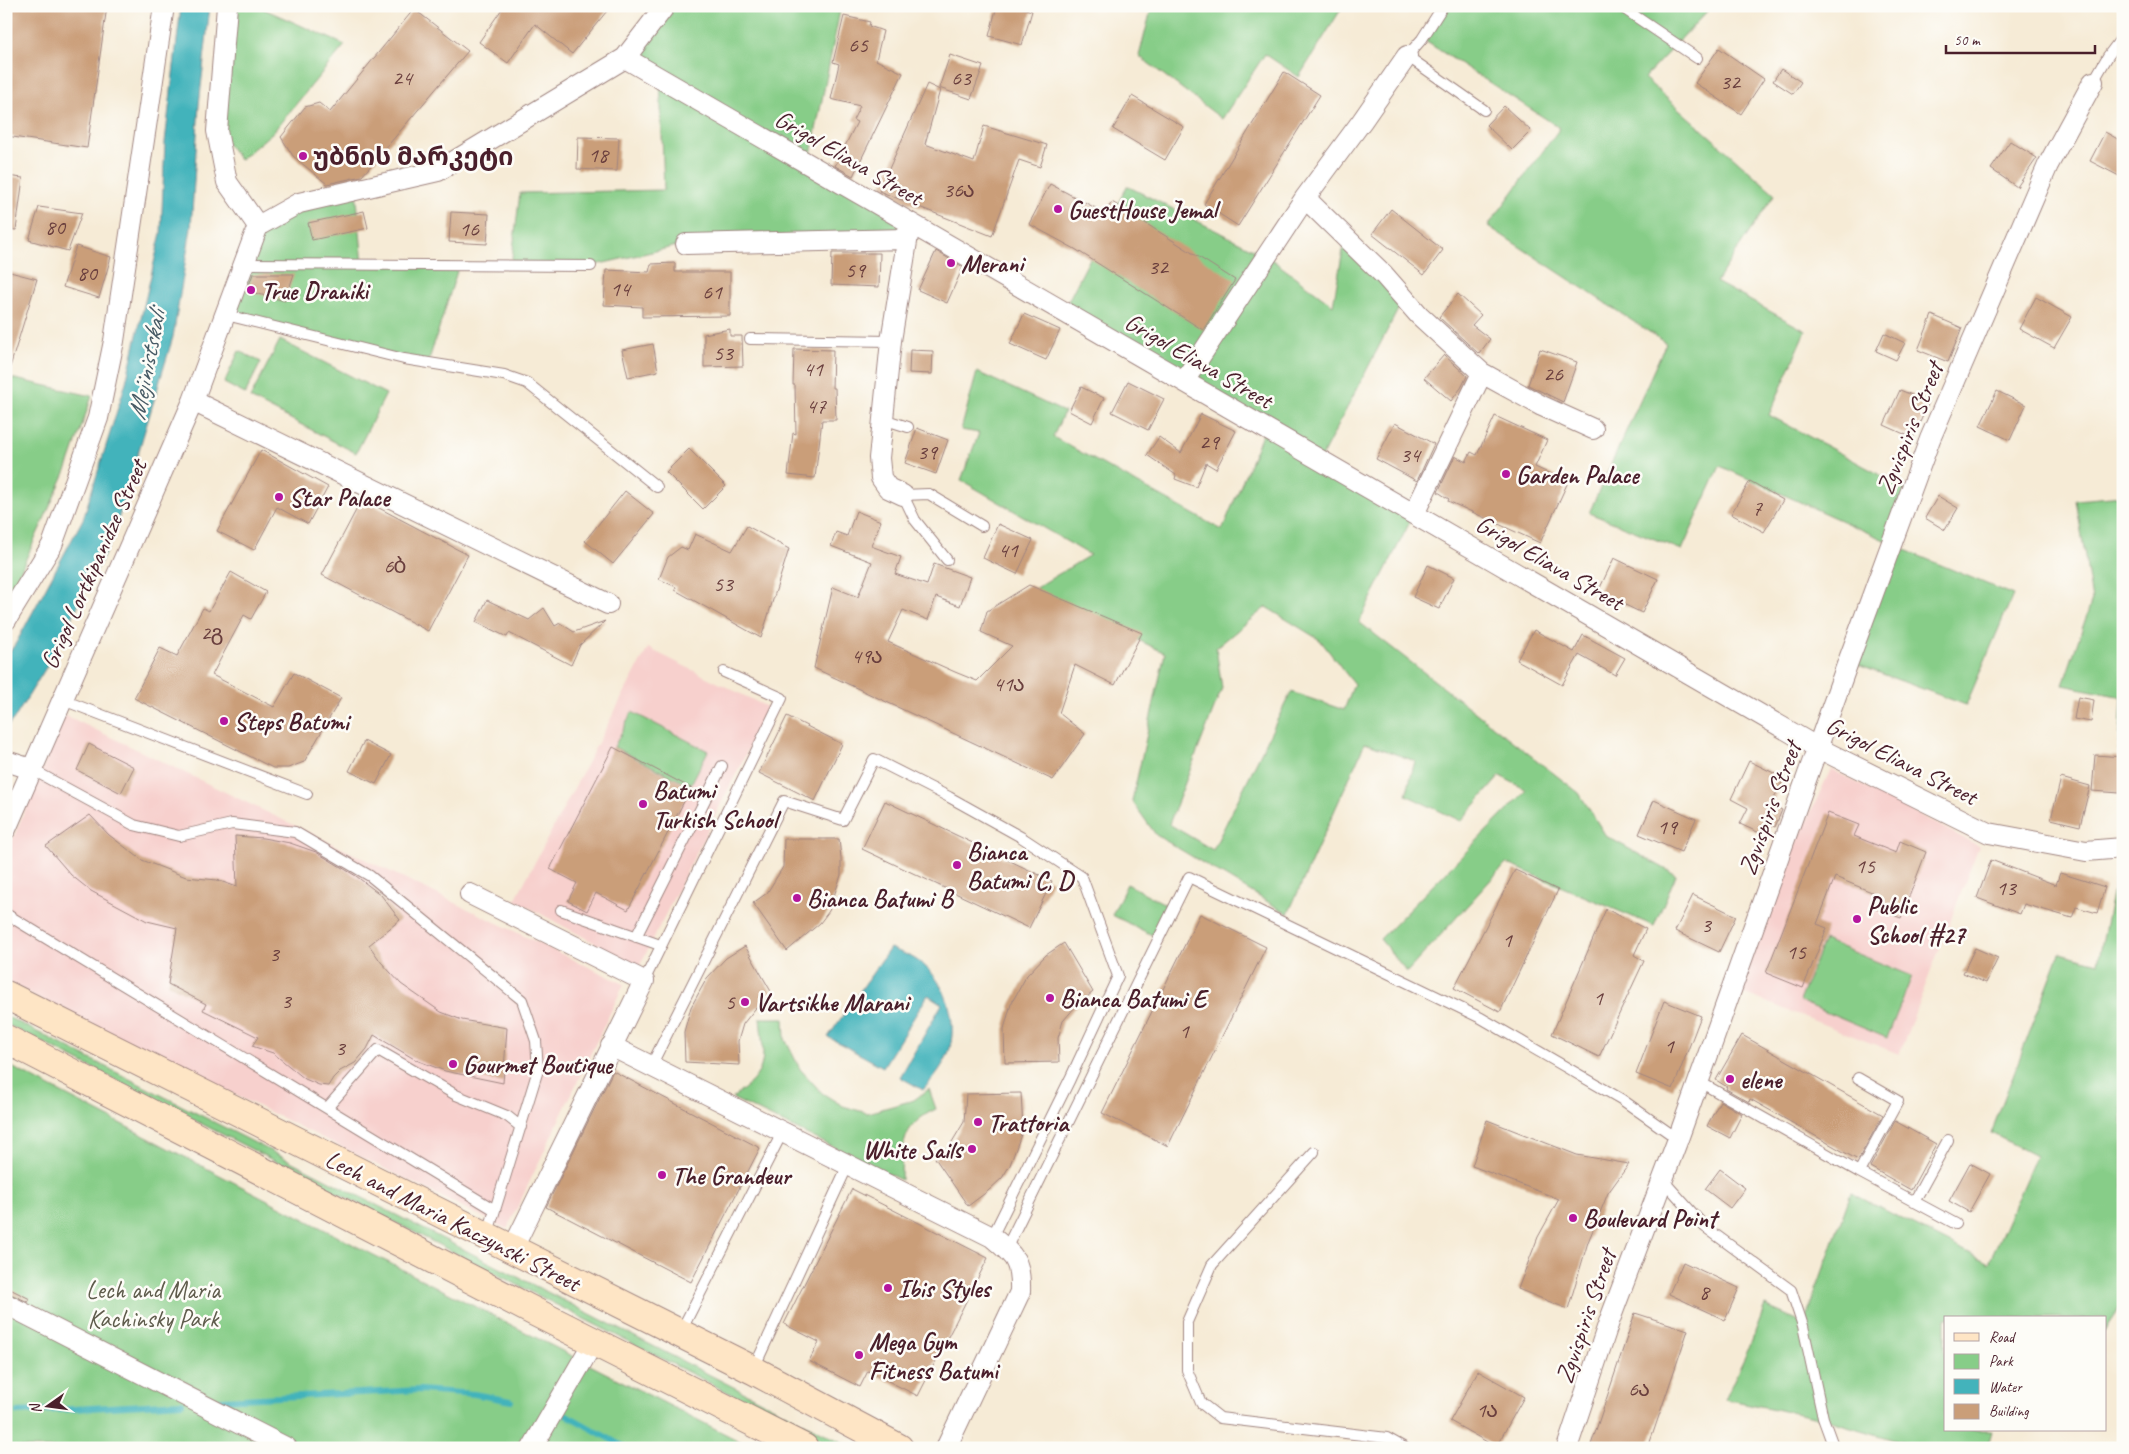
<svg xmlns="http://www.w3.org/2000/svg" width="2129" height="1454" font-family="Caveat,'Noto Sans Georgian',sans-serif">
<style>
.built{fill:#f7d0cd}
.green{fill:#87cd88;stroke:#68765a;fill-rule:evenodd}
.water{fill:#43b3bb;stroke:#466973}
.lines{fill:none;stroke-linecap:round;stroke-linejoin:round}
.stream{stroke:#43b3bb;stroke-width:6}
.building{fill:#ca9e79}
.lane-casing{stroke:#a08580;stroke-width:12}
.street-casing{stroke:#a08580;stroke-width:22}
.secondary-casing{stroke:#a08580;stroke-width:30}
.lane{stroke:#fff;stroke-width:10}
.street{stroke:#fff;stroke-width:20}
.secondary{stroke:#fee5c5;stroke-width:28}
.poi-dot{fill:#b5179e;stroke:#fdfcf7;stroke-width:2}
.labels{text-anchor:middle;stroke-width:5;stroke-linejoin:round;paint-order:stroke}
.number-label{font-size:22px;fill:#6a3f3e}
.poi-label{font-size:25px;font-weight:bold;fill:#4a1f2b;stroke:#fdfcf7;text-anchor:start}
.street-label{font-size:25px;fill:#4a1f2b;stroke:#fdfcf7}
.park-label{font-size:25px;fill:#5f5c4c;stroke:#fdfcf7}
.water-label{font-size:26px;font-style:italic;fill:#475a65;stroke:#fdfcf7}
</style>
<rect width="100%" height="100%" fill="#fdfcf7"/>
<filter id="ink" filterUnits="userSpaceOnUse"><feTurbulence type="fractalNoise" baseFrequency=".02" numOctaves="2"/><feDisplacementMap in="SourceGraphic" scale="10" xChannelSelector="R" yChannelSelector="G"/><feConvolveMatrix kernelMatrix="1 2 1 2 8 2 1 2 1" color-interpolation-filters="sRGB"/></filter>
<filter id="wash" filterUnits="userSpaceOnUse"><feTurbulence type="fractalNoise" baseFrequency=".0096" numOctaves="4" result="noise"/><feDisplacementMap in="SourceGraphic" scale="20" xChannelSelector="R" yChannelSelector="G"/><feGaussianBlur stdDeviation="1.12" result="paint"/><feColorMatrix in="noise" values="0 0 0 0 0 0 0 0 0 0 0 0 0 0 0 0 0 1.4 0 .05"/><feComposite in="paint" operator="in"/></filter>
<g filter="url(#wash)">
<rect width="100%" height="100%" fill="#f6ebd6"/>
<path class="built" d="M648,648l121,60 -130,259 -124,-67z
M65,715l559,269 -117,245 -501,-247v-127z
M1831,769l148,77 -80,208 -166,-65 60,-140z"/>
<path class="green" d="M227,6h30l88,39 -72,87 -33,28 -23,-29z
M665,6h176l-32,158 101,59 -4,16 -220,5 -95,22 -80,-1 9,-72 144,-3 -4,-112 -35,-20z
M1152,6h191l-44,71 -34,-23 -43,65 -83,-63z
M1443,6h269l-68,72 131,116 -59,88 90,49 -37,84 141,76 -19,52 -171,-77 -38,84 -93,-37 77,-170 -178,-117 72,-98 -138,-89z
M1127,186l140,70 66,49 12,-66 59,59 -84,162 94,54 -55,108 220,171 27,43 70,39 -22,51 -148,-63 -99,109 -27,-33 147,-149 -27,-14 -39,45 -55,-26 9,-34 -50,-18 -77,171 -132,-79 -24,-34 33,-148 -131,-64 56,-34 -129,-75 18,-47 -18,-3 16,-58 87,40 -11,25 169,93 43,-102 -202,-117zM1266,607l54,33 34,44 -10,26 -53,-18 -78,158 -44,-26 53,-136 -6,-40z
M356,189l7,75 96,1 -31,98 -202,-48 32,-89z
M280,340l106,54 -30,59 -106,-55z
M239,351l22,11 -16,32 -21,-11z
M6,377l86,19 -24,70 -56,124 -6,-7z
M2123,496v254h-4l3,-53 -59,-12 29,-85 -16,-100z
M1893,545l120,50 -47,110 -116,-43z
M632,712l76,39 -18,35 -76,-39z
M2121,850h2v454l-18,27v-13h-160v112h47l-5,18h-66l-97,-29 -99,-20 23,-49 17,-44 39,17 47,-130 138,70 47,-107 -45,-23 69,-180 38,10z
M1127,884l40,21 -15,30 -40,-20z
M1824,940l88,36 -25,62 -88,-37z
M6,1016l847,432h-16l-831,-424z
M760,1018h24l1,21 15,30 22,24 21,13 24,7 47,-13 15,-11 7,20c-35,16 -34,37 -35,71l-169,-82c38,-26 32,-38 28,-80z
M6,1064l352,183 395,201h-747z"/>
<path class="water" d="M181,6h29l-11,99 -8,123 -18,109 -61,203 -65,126 -31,50 -10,12v-71l10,-14 67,-124 43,-137 35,-149 4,-91z
M890,948c8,4 18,6 25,11 29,17 43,57 35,89 -5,17 -16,29 -27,42l-23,-13 42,-73 -14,-9 -45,72 -55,-30z"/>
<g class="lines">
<path class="stream" d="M222,1400l198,-10 54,4 37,7
M18,1412l164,-9
M565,1414l61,34"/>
</g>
<g id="blocks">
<path class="building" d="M6,6h101l-20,142 -81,-12z
M504,6h107l-39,48 -37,-30 -27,39 -29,-21z
M997,6h18l17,5 -10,34 -33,-9z
M414,9l54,42 -106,125 -35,8 -34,-28 -12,-19 24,-30 14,-4 11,9z
M844,16l26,6 -1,4 14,5 -7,29 27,13 -50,103 -18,-10 22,-44 -4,-2 7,-14 -29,-7 8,-35 -6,-2z
M1719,48l45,31 -23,35 -46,-31z
M950,55l33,11 -12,33 -32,-11z
M1781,69l20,13 -8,12 -20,-13z
M1284,72l36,23 -82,131 -34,-22z
M927,84l13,6 -15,54 49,18 10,-36 63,19 -7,22 -21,-7 -27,76 -113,-45z
M1132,96l52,31 -19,33 -52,-31z
M1504,106l27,25 -19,19 -26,-25z
M2105,132l18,10v36l-33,-17z
M578,137l41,1 -2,33 -40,-2z
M2010,141l27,17 -20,29 -26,-18z
M6,176l17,2 -7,52 -10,-1z
M1050,184l55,29 7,-11 123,78 -32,50 -128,-81 -46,-25z
M39,207l43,6 -14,38 -39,-11z
M1391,209l52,41 -19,25 -52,-41z
M364,211l4,17 -56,12 -4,-17z
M451,212l38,2 -2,30 -38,-2z
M76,246l35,11 -12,41 -36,-11z
M936,251l27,16 -16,36 -29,-13z
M832,253h48l-1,34 -48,-2z
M675,263v9h55v44l-88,1v-10l-38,-2 2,-35 43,2 2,-8z
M6,271l31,8 -27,88 -4,-1z
M253,274h41l-9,27 -38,-10z
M1458,294l23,21 -9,10 18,14 -11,15 -40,-37z
M2036,297l36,20 -18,31 -35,-19z
M1024,314l36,16 -14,30 -36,-16z
M1932,315l30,13 -14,34 -30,-12z
M730,329v7h12l1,30 -39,1v-33z
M1884,333l21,10 -9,17 -20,-9z
M653,344l5,27 -30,6 -6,-27z
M794,349l39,1 -1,38h3l1,32h-14l-7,58 -27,-3 5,-42 3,1 -1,-49h-2z
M1540,349l37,13 -14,40 -35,-17z
M910,350l23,1 -1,23 -23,-1z
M1444,355l23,21 -6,12 -10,13 -27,-23z
M1128,381l36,18 -16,31 -36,-18z
M1081,387l23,11 -12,25 -23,-12z
M1900,390l29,12 -16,36 -29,-13z
M1997,391l29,14 -16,35 -30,-14z
M1201,414l35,17 -20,38 -10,-6 -10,24 -21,-8 1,-4 -29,-20 12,-18 22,16z
M1495,416l52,24 -12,27 33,15 -28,61 -92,-42 1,-2 -11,-7 17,-36 11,6 5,-10 6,3z
M1395,423l39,21 -17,37 -41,-22z
M917,428l31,12 -12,34 -31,-11z
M689,449l37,37 -23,23 -37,-37z
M261,450l67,37 -20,37 -31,-17 -23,43 -37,-19z
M1750,481l33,19 -19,32 -33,-18z
M625,491l29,23 -41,50 -28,-23z
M1938,496l20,12 -13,22 -20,-12z
M362,499l106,56 -40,76 -106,-56z
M856,511l25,10 -10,25 30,11 -6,17 32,11 7,-21 36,13 -10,29 -24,-9 -8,23 -25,-10 -15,32 67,30 22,9 35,-35 -31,-14 6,-21 42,-26 113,48 -27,52 -40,-20 -16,48 26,21 -32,46 -239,-112 19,-81 25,10 14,-35 -41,-16 5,-14 11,4z
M998,524l35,16 -16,34 -34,-16z
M747,526l42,23 -28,89 -86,-48 1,-3 -17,-8 9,-22 13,-10 7,3 7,-16 37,17z
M1614,558l44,21 -16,34 -44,-21z
M1428,565l26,13 -15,31 -26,-12z
M231,572l35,20 -15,27 -7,-4 -32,60 62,32 20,-34 47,25 -37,64 -16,6h-15l-139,-70 26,-50 17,8 26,-48 6,3z
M487,600l42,20 15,-12 11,18 5,-3 14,9 31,-11 -25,24 -9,20 -62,-32 -2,4 -31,-15z
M1534,630l40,22 9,-17 42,23 -10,17 -36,-20 -17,30 -45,-25z
M2078,697l16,3 -3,22 -17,-3z
M787,716l55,28 -27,57 -56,-28z
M364,741l27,14 -15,29 -27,-13z
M89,744l45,23 -13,26 -44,-23z
M613,747l78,41 -63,122 -32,-17 -9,18 -19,-10 9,-18 -27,-14z
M2095,755l28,2v26h-2l-1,10 -28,-2z
M1749,761l35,17 -13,27 11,5 -7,17 -4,-2 -5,11 -26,-12 8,-16 -17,-9z
M2061,778l29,8 -10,40 -29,-7z
M1654,800l42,19 -15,33 -42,-18z
M885,801l167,80 -23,47 -167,-79z
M1828,813l31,12 -5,11 42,17 4,-12 26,11 -25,66 -27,-10 5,-13 -44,-18 -18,47 10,4 -24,60 -37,-15z
M90,815l19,20 33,25 44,17 31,3 20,7 -2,-51 28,2 27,5 26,9 40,24 25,19 19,25 -31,25 12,17 20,22 40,28 21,8 45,8 -4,55 -58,-12 -29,-11 -42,-25 -7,14 -12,14 -15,8 -7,7 -5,8 -9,-1 -14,-6 -32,-26 -21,-7 6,-9 -55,-27 3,-6 -38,-20 9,-56 -30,-7 -56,-30 -20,-16 -25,-29z
M784,839h55l2,19v17l-12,36 -9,12 -33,28 -34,-48 14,-10 16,-26z
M1991,860l65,25 4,-12 45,14 -8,26 -21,-6 -4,11 -48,-14 -4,10 -43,-16z
M1515,870l43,20 -58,122 -46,-24z
M1693,895l43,21 -17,36 -44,-21z
M1606,909l40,20 -12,26 10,6 -45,96 -47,-23z
M1200,914l66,33 -98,199 -66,-33z
M1064,943l29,49 -17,14 -13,15 -5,17 1,24 -54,1 -1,-34 7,-25 16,-29 19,-20z
M745,946l28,49 -18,14 -12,15 -5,17 1,24 -54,-3 -1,-30 7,-25 16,-29 19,-20z
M1975,948l23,10 -12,25 -23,-10z
M1664,1001l37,15 -28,73 -37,-15z
M1742,1035l141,80 -25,45 -108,-61 -1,3 -23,-13 1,-2 -11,-7z
M613,1071l147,77 -69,134 -145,-75z
M1021,1093l2,36 -13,36 -8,13 -14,13 -20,15 -33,-48 14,-11 15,-25 2,-28z
M1720,1101l22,13 -12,24 -23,-12z
M1487,1120l90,35 52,9 -21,29 -20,49 -20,67 -50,-20 20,-52 21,-38 -87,-33z
M1895,1121l41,23 -25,46 -41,-23z
M1970,1163l20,11 -21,38 -20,-11z
M1720,1169l25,19 -15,20 -25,-19z
M852,1189l136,69 -70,138 -50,-25 -8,16 -51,-26 10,-19 -35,-18z
M1683,1262l56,26 -14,32 -56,-26z
M6,1287l24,12 -2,3 -22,-10z
M1635,1313l53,17 -40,118h-58z
M1478,1371l46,26 -28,50 -46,-26z"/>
</g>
</g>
<g filter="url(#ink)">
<use href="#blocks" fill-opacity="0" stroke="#a08580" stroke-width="1"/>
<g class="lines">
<defs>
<path id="lane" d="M1443,6l-21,33 -15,17 77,54
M1620,6l77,52
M2093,82l15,-26 15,-20
M245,264l346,2
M226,315l178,44 100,16 23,8 130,104
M750,339l141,2
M883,419l25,8
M947,560l-32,-40 -12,-25 26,-1 53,32
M63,700l244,94
M31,769l103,56 45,11 53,-12 63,8 75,44 152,124 14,41 2,29 -51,166
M561,910l99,35
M6,914l489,296
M636,937l86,-171
M644,981l138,-283 -58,-26
M651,1066l133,-265 59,19 31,-61 75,38 72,40 61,40 36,99 -48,103 -78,158
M1858,1078l40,23 -39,71
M1698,1081l161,91 97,52
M327,1108l51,-58 78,45 51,21 14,11
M1314,1152l-102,113 -25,57v48l14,33 19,15 167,20 18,10
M1662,1179l43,48 86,63 12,36 20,92 11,30
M1914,1202l34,-62
M1006,1249l183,-372 292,141 140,81 57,40
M680,1333l102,-200
M754,1368l94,-203"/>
<path id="street" d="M625,58l1193,690 171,85 97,18 37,-3
M1305,198l79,77 35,40 63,58 60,33 51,23
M258,226l41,-23 139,-32 187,-113 40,-52
M686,244l220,-5
M1184,381l121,-183 57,-77 45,-65
M193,401l415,203
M903,495l-15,-7 -7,-10 -2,-20 12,-117 19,-118
M1414,514l68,-141
M6,620l46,-75 46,-127 16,-77 50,-335
M6,761l25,8
M6,829l187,-428 65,-175 -31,-44 -10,-51 10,-125
M470,894l174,87 -132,269
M611,1046l381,191c23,19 29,24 28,55l-74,156
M6,1304l281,144
M532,1448l62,-107
M1567,1448l42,-126 69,-183 170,-477 82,-223 118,-274 45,-83"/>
<path id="secondary" d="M6,995l747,375 146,78
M6,1039l529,273 269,136"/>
</defs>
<use href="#lane" class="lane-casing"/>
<use href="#street" class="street-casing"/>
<use href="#secondary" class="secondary-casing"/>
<use href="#lane" class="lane"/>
<use href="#street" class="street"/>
<use href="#secondary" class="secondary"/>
</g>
</g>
<g class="poi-dot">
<circle cx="303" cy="156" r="5"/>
<circle cx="1058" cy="209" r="5"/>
<circle cx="951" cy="263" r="5"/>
<circle cx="251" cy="290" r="5"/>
<circle cx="1506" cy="474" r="5"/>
<circle cx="279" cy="497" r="5"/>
<circle cx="224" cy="721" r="5"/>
<circle cx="643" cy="804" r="5"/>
<circle cx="957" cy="865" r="5"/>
<circle cx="797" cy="898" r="5"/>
<circle cx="1857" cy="919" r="5"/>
<circle cx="1050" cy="998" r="5"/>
<circle cx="745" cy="1002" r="5"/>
<circle cx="453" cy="1064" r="5"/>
<circle cx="1730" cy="1079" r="5"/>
<circle cx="978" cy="1122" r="5"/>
<circle cx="972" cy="1149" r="5"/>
<circle cx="662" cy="1175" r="5"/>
<circle cx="1573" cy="1218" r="5"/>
<circle cx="888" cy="1288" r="5"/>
<circle cx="859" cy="1355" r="5"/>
</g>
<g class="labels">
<g class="number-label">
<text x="858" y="52">65</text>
<text x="402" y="85">24</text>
<text x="961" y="85">63</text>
<text x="1730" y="89">32</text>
<text x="598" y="162">18</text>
<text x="959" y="197">36ა</text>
<text x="55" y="234">80</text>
<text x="469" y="236">16</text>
<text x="1158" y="274">32</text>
<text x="855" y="277">59</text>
<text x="87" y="280">80</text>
<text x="620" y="296">14</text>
<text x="712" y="299">61</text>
<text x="723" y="360">53</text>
<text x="813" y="376">41</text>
<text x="1553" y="381">26</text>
<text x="816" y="413">47</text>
<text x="1209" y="449">29</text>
<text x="927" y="459">39</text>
<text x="1410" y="462">34</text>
<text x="1757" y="515">7</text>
<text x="1008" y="557">41</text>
<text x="395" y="573">6ბ</text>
<text x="723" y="591">53</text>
<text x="212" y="640">2გ</text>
<text x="867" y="663">49ა</text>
<text x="1009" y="691">41ა</text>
<text x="1667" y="834">19</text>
<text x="1865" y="873">15</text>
<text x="2006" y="895">13</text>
<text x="1706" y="932">3</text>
<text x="1507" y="947">1</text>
<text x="1796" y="959">15</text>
<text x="274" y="961">3</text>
<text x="1598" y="1005">1</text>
<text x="286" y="1008">3</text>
<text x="730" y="1009">5</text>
<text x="1184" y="1038">1</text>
<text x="1669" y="1053">1</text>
<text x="340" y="1055">3</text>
<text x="1704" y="1299">8</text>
<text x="1639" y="1396">6ა</text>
<text x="1487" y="1417">1ა</text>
</g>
<g class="poi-label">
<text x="313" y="165">უბნის მარკეტი</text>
<text x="1068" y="218">GuestHouse Jemal</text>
<text x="961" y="272">Merani</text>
<text x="261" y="299">True Draniki</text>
<text x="1516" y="483">Garden Palace</text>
<text x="289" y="506">Star Palace</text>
<text x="234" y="730">Steps Batumi</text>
<text x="653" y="799">Batumi<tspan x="653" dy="29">Turkish School</tspan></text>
<text x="967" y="860">Bianca<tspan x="967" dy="29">Batumi C, D</tspan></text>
<text x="807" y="907">Bianca Batumi B</text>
<text x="1867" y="914">Public<tspan x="1867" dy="29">School #27</tspan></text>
<text x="1060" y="1007">Bianca Batumi E</text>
<text x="755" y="1011">Vartsikhe Marani</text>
<text x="463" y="1073">Gourmet Boutique</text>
<text x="1740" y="1088">elene</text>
<text x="988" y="1131">Trattoria</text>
<text x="962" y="1158" text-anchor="end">White Sails</text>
<text x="672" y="1184">The Grandeur</text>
<text x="1583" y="1227">Boulevard Point</text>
<text x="898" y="1297">Ibis Styles</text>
<text x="869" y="1350">Mega Gym<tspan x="869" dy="29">Fitness Batumi</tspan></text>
</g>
<g class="street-label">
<text transform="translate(849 157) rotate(30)" y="9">Grigol Eliava Street</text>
<text transform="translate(1199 360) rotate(30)" y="9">Grigol Eliava Street</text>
<text transform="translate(1909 428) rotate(-68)" y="9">Zgvispiris Street</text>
<text transform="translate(1550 562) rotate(30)" y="9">Grigol Eliava Street</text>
<text transform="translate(93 564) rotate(-66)" y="9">Grigol Lortkipanidze Street</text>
<text transform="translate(1902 760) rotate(27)" y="9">Grigol Eliava Street</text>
<text transform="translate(1769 808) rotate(-70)" y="9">Zgvispiris Street</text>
<text transform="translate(453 1220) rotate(27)" y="9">Lech and Maria Kaczynski Street</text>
<text transform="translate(1585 1316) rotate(-71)" y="9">Zgvispiris Street</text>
</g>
<g class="park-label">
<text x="153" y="1298">Lech and Maria<tspan x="153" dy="29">Kachinsky Park</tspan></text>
</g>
<g class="water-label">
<text transform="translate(146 365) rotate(-79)" y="9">Mejinistskali</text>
</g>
</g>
<rect width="2129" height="1454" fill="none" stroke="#fdfcf7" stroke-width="25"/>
<rect x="1944" y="1316" width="162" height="115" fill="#fdfcf7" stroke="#b5a4a5"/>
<rect x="1954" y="1333" width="25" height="8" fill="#fee5c5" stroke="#b5a4a5"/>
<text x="1989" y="1342" font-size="15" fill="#4a1f2b">Road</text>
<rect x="1954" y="1354" width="25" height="15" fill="#87cd88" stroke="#b5a4a5"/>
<text x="1989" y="1366" font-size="15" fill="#4a1f2b">Park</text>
<rect x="1954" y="1379" width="25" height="15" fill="#43b3bb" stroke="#b5a4a5"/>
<text x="1989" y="1392" font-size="15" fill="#4a1f2b">Water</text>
<rect x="1954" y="1404" width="25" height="15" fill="#ca9e79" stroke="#b5a4a5"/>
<text x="1989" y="1416" font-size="15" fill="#4a1f2b">Building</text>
<g transform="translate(48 1406) rotate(256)" stroke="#fdfcf7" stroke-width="4" paint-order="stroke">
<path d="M0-4L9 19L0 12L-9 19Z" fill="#4a1f2b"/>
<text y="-8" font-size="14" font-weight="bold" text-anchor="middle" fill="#4a1f2b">N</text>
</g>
<path d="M1946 45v8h149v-8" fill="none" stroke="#4a1f2b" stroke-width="2.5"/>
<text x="1954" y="45" font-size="15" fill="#4a1f2b" stroke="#fdfcf7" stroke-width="4" paint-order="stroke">50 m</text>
</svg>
